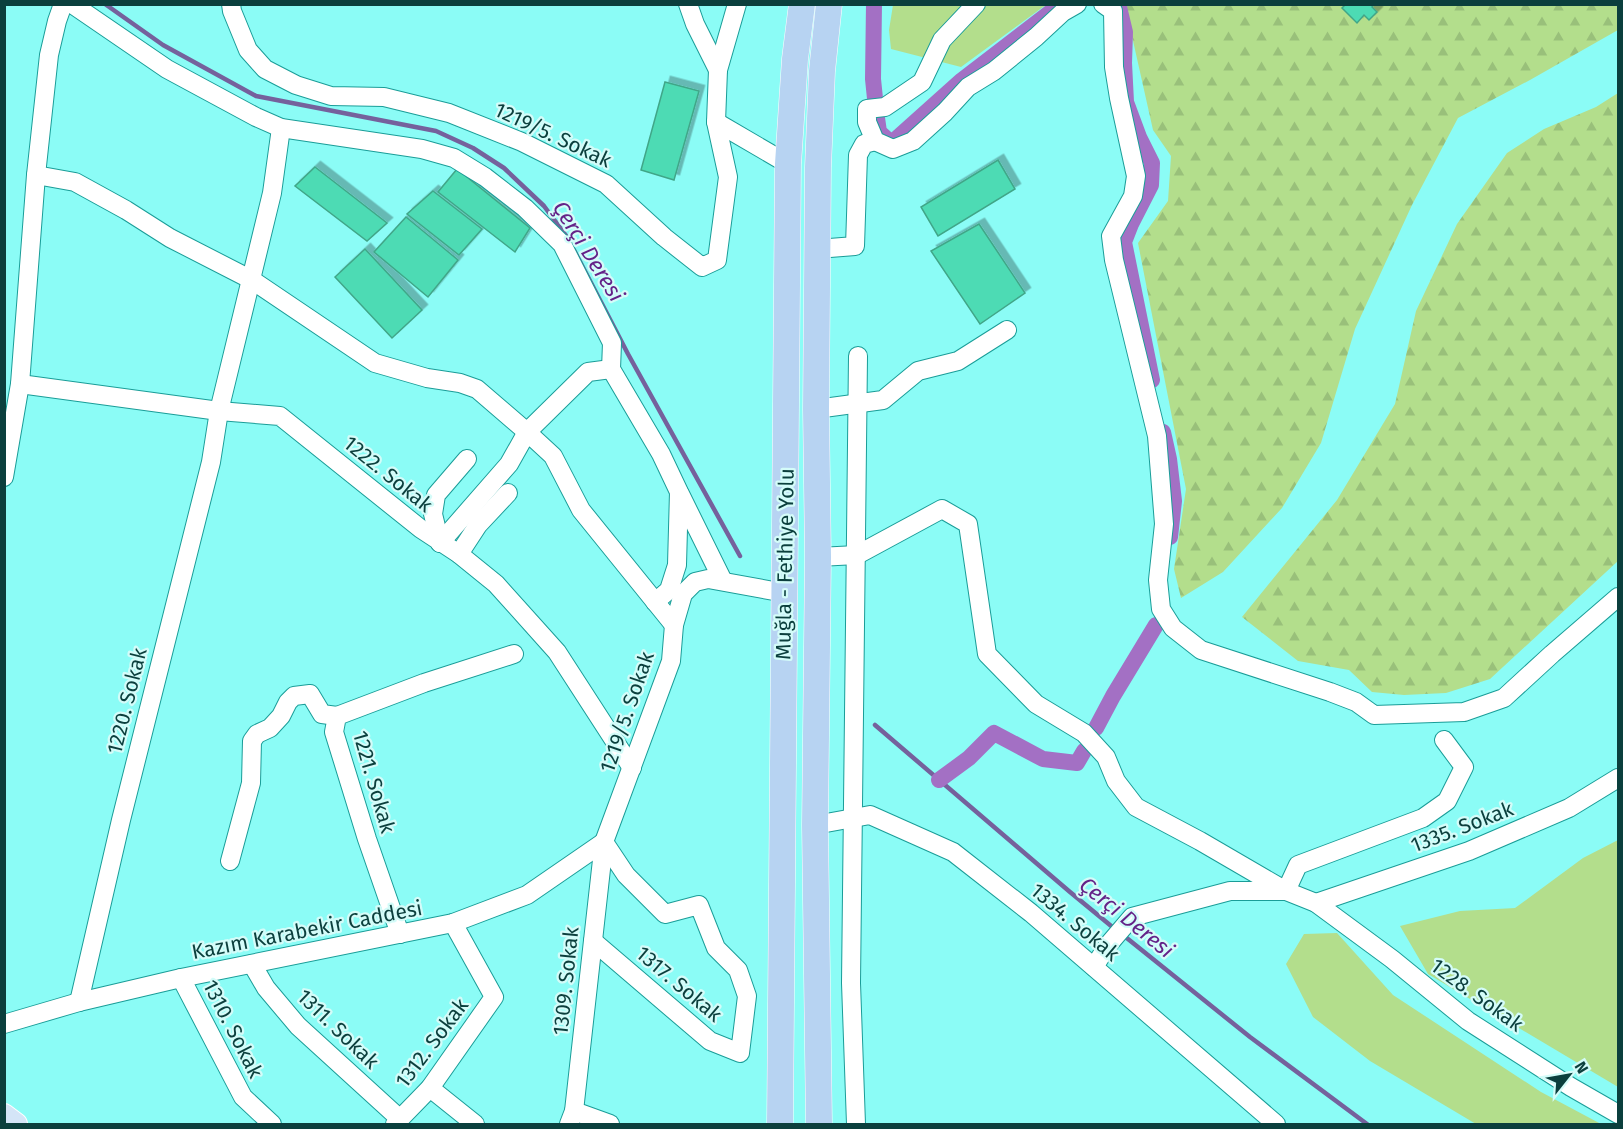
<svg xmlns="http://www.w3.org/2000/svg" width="1623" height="1129" viewBox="0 0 1623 1129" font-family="'Fira Sans',sans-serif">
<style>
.grass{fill:#b3de8c}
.forest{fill:url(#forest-firs)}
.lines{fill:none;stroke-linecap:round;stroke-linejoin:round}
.stream{stroke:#75619c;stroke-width:4.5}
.canal{stroke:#a370c4;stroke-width:16}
.building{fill:#4edbb4;stroke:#40a688;stroke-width:1.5;filter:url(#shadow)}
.minor-casing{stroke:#1a9d98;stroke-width:20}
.major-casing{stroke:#fff;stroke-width:24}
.highway-casing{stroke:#fff;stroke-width:27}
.minor{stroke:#fff;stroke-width:18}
.major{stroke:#d4e5f7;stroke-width:22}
.highway{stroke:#b7d3f2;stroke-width:26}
.labels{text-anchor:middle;stroke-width:4.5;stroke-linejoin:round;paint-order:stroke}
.street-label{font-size:21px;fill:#0b3f3d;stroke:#d4fcf9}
.water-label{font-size:22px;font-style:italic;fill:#642288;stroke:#d4fcf9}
</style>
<defs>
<pattern id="forest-firs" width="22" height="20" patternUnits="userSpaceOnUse" patternTransform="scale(1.5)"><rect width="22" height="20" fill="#b3de8c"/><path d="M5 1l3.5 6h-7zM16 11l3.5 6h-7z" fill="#99c07a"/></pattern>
<filter id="shadow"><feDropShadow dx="5.5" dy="-5.5" stdDeviation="0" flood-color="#0004"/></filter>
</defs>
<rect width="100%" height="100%" fill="#8bfcf6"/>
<g class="grass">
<path d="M893,5H1049L1043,7L961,67L891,49L889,30Z"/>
<path d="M1618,840V1087L1428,974L1400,926L1460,911L1515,908L1583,858Z"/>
<path d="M1337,933L1393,995L1541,1092L1601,1124H1476L1370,1061L1313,1017L1286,964L1304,934Z"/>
</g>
<g class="forest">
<path d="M1125,5H1618V30L1530,80L1458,118L1412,205L1355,329L1321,443L1282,508L1223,572L1181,598L1174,569L1186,489L1138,243L1168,201L1171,156L1153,130Z"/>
<path d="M1618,93V561L1490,679L1446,693L1404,695L1372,692L1349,670L1298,661L1242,617L1337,500L1395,404L1416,311L1457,224L1507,153L1544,129L1596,107Z"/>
</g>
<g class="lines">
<g class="stream">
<path d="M105,4L163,45L256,96L436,131L473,148L504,168L544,206L567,237"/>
<path d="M574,250L628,354L740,556"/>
<path d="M875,725L1070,892L1116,930"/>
<path d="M1123,935L1250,1037L1367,1124"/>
</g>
<g class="canal">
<path d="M874,4L873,79L877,118L879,132L889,141L895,140L962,80L1061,4"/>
<path d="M1116,4L1119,7L1125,32L1124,63L1126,102L1139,137L1152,163L1151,185L1131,224L1124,242L1152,380"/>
<path d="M1163,432L1169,459L1174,501L1170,537"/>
<path d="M1096,728L1113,696L1156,625"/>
<path d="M939,780L969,758L994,733L1043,759L1077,763L1084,751"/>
</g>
</g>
<g class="building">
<path d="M1346,4H1374L1372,7L1377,12L1369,20L1364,15L1357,23L1342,8Z"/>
<path d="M665,82L699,91L674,180L641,170Z"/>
<path d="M998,160L1015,189L938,236L921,207Z"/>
<path d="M315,167L387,223L367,241L295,186Z"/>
<path d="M457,169L530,228L515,252L438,192Z"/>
<path d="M433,191L482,229L459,255L407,214Z"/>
<path d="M406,217L458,260L428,297L374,252Z"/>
<path d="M979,224L1025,293L980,324L931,251Z"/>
<path d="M365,249L422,310L392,338L335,277Z"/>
</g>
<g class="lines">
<defs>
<g id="minor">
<path d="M72,4L167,69L256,117L281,128L422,149L454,158L485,177L525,208L562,244L612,343L611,369L661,454L679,492L677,565L669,590L655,602"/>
<path d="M231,4L232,11L248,50L265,69L296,85L331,96L384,97L449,113L522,142L606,184L664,237L702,267L717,260L728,177L716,122L718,70L737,4"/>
<path d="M688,4L695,24L718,70"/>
<path d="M976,4L942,40L922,82L885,107L867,109V122L875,141L893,149L913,141L945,112L968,87L994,71L1036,37L1063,12L1077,4"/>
<path d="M1103,4L1113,11L1114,67L1119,98L1136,176L1133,196L1111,236L1114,260L1157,436L1164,524L1158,580L1161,609L1173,628L1201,650L1330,692L1356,702L1374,715L1464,712L1504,698L1552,654L1618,597"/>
<path d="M716,122L788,164"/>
<path d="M36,175L75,182L126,210L170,238L252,280L375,363L427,378L460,383L477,389L527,432L588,372L611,369"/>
<path d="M817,249L855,246L858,155L864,144L875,141"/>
<path d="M20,384L219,411L280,416L421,529L459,554L496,584L557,652L632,768"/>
<path d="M816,409L883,400L918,371L958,361L1007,330"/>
<path d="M4,477L20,384L36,175L49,55L57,21L63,4"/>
<path d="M680,494L723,581"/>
<path d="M440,543L509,464L527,432L553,456L581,510L674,625"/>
<path d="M440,543L433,514L436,495L467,459"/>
<path d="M459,554L478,525L508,493"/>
<path d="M818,557L857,555L942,509L968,524L987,654L1036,704L1084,733L1106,757L1116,781L1136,807L1200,841L1286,891L1298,865L1423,818L1447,801L1464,767L1444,740"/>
<path d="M815,825L870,815L953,852L1031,913L1276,1124"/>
<path d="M230,861L251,783L252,741L257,734L270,728L281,716L288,702L294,696L310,694L322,714L337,716"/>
<path d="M1316,903L1469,851L1569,808L1618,778"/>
<path d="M400,934L367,839L334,732L337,716L424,683L514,654"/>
<path d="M593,941L710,1041L740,1053L747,996L738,970L716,948L699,905L665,914L626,875L604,842"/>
<path d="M252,964L266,988L298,1026L400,1119"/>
<path d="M1094,967L1108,945L1132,917L1230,891H1286L1316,903L1392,959L1468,1021L1571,1087L1618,1114"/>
<path d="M181,978L243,1097L272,1124"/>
<path d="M79,1002L121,820L211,462L219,411L272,193L281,128"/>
<path d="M4,1024L79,1002L181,978L453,923L527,895L604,842"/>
<path d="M430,1088L475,1124"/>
<path d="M574,1111L610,1124"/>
<path d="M395,1124L430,1088L494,997L453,923"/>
<path d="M569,1124L574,1111L604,842L671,661L674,625L683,594L695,582L708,579L785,593"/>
<path d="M856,1124L851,983L858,356"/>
</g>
<path id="major" d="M4,1115L16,1124"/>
<g id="highway">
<path d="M780,1124L788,164L795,59L802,4"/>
<path d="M819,1124L815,825L818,557L816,409L818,167L822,71L829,4"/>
</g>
</defs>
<use href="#minor" class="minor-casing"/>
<use href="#major" class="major-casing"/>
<use href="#highway" class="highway-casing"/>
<use href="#minor" class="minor"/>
<use href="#major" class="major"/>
<use href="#highway" class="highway"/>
</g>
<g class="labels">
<g class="street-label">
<text transform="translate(553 135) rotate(25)" y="7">1219/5. Sokak</text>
<text transform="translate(388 474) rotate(39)" y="7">1222. Sokak</text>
<text transform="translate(785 564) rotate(-89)" y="7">Muğla - Fethiye Yolu</text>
<text transform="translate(127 701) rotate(-76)" y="7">1220. Sokak</text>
<text transform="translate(627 712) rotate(-71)" y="7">1219/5. Sokak</text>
<text transform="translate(374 782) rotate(74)" y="7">1221. Sokak</text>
<text transform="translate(1462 827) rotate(-21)" y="7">1335. Sokak</text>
<text transform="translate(1075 922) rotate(40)" y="7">1334. Sokak</text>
<text transform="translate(307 930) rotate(-11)" y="7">Kazım Karabekir Caddesi</text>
<text transform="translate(566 981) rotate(-84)" y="7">1309. Sokak</text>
<text transform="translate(679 984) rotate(40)" y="7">1317. Sokak</text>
<text transform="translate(1477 995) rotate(36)" y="7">1228. Sokak</text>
<text transform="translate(233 1029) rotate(63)" y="7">1310. Sokak</text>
<text transform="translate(338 1029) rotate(44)" y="7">1311. Sokak</text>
<text transform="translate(432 1043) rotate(-53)" y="7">1312. Sokak</text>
</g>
<g class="water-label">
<text transform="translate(589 251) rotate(58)" y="8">Çerçi Deresi</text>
<text transform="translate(1127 917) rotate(39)" y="8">Çerçi Deresi</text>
</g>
</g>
<rect width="1623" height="1129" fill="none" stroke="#0b3f3d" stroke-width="12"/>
<g transform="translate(1569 1075) rotate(59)" stroke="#d4fcf9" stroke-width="4.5" paint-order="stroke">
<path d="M0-4.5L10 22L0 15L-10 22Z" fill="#0b3f3d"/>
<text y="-9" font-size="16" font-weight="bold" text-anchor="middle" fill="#0b3f3d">N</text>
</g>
</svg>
